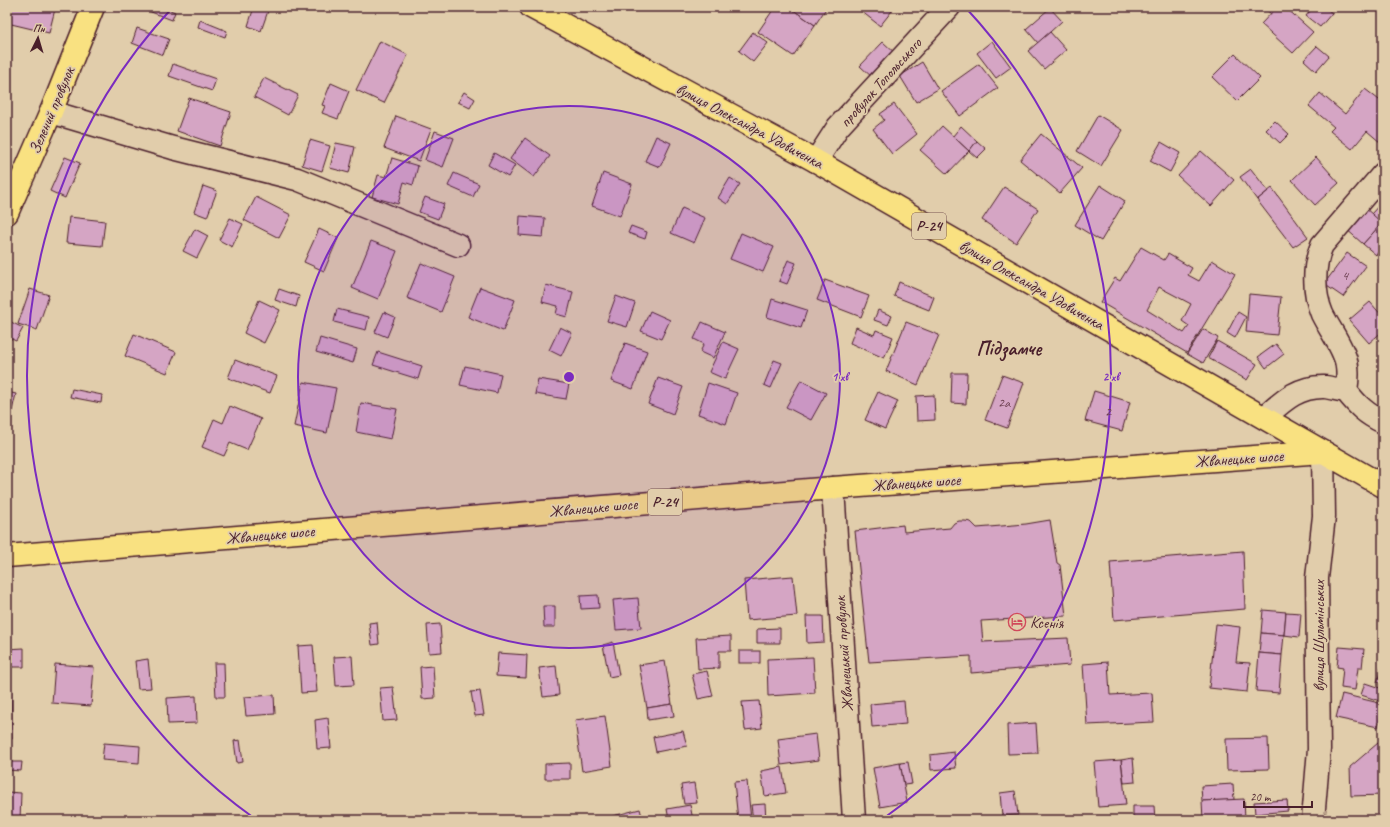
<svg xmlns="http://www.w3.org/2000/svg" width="1390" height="827" viewBox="0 0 1390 827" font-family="Caveat,sans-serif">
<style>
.building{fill:#d5a5c4;stroke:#4a1f2b;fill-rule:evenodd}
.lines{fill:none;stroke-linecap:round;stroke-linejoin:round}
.minor-casing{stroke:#4a1f2b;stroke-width:25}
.major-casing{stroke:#4a1f2b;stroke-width:25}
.minor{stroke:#e1cdab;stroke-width:22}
.major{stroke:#f9e181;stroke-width:22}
.ring{fill:none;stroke:#7b2cbf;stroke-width:2}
.labels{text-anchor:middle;stroke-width:3.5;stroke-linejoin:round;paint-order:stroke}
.number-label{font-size:14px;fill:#6d4051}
.shield{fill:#e1cdab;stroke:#775351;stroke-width:1}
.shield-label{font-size:15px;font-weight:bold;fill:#4a1f2b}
.street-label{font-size:16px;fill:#4a1f2b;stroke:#e1cdab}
.poi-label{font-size:16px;fill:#4a1f2b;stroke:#e1cdab;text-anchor:start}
.district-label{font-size:20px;font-weight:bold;fill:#4a1f2b;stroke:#e1cdab}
.centre{fill:#7b2cbf;stroke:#e1cdab;stroke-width:2}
.ring-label{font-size:12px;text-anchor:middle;font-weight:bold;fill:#7b2cbf;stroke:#e1cdab;stroke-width:3.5;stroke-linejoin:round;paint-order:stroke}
</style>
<rect width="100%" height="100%" fill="#e1cdab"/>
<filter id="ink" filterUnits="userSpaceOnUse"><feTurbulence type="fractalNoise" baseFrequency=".025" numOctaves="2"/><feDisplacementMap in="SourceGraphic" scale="8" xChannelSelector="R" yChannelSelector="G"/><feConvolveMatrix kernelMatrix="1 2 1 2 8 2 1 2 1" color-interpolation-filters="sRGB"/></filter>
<g filter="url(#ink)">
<g class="building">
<path d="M11,7H48L55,9L49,33L7,23Z"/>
<path d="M138,7H163L175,12L172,20Z"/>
<path d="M254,7L269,8L261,31L248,26Z"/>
<path d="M775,7H789L815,25L793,56L758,32Z"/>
<path d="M789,7H827L815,25Z"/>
<path d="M856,7H895L880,26Z"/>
<path d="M1263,7H1277L1271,14Z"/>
<path d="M1277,7H1285L1313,32L1293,53L1261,24Z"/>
<path d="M1313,7H1324L1332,13L1320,27L1306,16Z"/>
<path d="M1050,8L1062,21L1038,43L1026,29Z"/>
<path d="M200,20L227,31L225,37L198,27Z"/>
<path d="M137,28L169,39L163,55L132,43Z"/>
<path d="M753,32L768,43L753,62L739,51Z"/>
<path d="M1050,32L1066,50L1044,69L1028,51Z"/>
<path d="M380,41L408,55L384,103L356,90Z"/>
<path d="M992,41L1011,67L996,78L977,53Z"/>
<path d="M883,42L897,55L874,79L860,66Z"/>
<path d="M1317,46L1329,56L1316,71L1304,60Z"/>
<path d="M1235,54L1260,78L1237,101L1212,77Z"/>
<path d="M922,62L938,89L916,102L900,76Z"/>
<path d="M173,64L216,79L212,91L169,76Z"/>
<path d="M979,64L998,88L960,116L941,91Z"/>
<path d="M264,78L298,95L288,115L254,97Z"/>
<path d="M331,83L349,91L338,119L322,113L325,106L322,105Z"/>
<path d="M1365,89L1383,103V112L1380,116L1383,119V141L1381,143L1367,131L1352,149L1330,131L1334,127L1309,106L1320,93L1345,114Z"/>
<path d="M464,92L475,99L470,108L458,102Z"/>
<path d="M189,98L231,112L220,146L177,131Z"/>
<path d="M894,104L917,134L892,154L873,129L884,120L880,114Z"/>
<path d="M1098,115L1123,130L1101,166L1077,151Z"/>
<path d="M396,116L431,129L419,161L384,148Z"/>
<path d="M1275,121L1289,134L1280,143L1266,130Z"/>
<path d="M942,126L969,151L947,174L920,150Z"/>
<path d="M961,126L977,141L969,151L953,136Z"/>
<path d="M435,131L454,138L443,167L425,160Z"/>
<path d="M1041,134L1082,168L1060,193L1020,160Z"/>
<path d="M656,136L671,143L660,167L645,161Z"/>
<path d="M525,138L550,156L534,177L510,159Z"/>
<path d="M310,140L330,146L322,171L302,165Z"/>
<path d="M977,141L986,149L977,158L969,151Z"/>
<path d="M1161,142L1180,153L1170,172L1150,161Z"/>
<path d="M336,143L355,147L349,173L330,168Z"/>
<path d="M1201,151L1234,180L1211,206L1178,176Z"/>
<path d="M494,153L515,165L508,177L488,165Z"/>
<path d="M65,157L80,163L65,198L50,191Z"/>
<path d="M1316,157L1339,183L1315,205L1292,180Z"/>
<path d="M392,158L418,166L413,185L404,182L398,204L372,197L378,175L386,177Z"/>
<path d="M1251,169L1268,191L1257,200L1240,177Z"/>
<path d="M454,173L479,184L473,197L448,186Z"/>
<path d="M603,173L632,184L620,216L592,206Z"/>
<path d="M730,178L740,184L727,204L718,198Z"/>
<path d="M1100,185L1125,201L1101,241L1075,225Z"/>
<path d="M203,186L217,191L207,217L194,212Z"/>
<path d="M1004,187L1038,209L1016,243L982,220Z"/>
<path d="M1272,188L1308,237L1293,247L1257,200Z"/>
<path d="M256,197L291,215L279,238L244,220Z"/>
<path d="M425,197L444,204L438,219L419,212Z"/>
<path d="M1383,201V225L1371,214Z"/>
<path d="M1364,207L1382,223L1363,244L1345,228Z"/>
<path d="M682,208L705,218L694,243L671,233Z"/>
<path d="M520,216L545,218L543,237L519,235Z"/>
<path d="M69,217L105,221L102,246L66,243Z"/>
<path d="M230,218L243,224L232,247L219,240Z"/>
<path d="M1382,223L1383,225V246L1376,255L1363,244Z"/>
<path d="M631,226L647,232L645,239L628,233Z"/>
<path d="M195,229L208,236L197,258L183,251Z"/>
<path d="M319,229L338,238L324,271L304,262Z"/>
<path d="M741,233L774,247L763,272L730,259Z"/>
<path d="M371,241L397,251L378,299L352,288Z"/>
<path d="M1141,247L1164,260L1168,254L1192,268L1188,275L1199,281L1212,260L1235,274L1187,353L1100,302L1115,278L1120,281ZM1159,287L1191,304L1182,321L1189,326L1184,333L1147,310Z"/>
<path d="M1347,253L1366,266L1343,297L1324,284Z"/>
<path d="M788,260L796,263L787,284L779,281Z"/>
<path d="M421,263L455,277L441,312L407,298Z"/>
<path d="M825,280L869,296L861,317L817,300Z"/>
<path d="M899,282L934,297L929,310L894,296Z"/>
<path d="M546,285L573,292L567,317L556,314L558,306L542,302Z"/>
<path d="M480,287L515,300L503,331L468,317Z"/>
<path d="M30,289L49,295L37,330L18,324Z"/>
<path d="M279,289L299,296L296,307L275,300Z"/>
<path d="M1249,294L1281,297L1277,335L1246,332Z"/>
<path d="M616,296L635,303L627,327L607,321Z"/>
<path d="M772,299L807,310L801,328L767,317Z"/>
<path d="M259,300L280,310L264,343L244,333Z"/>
<path d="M1370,302L1383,317V331L1369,343L1349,320Z"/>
<path d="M337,309L369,317L366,330L334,322Z"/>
<path d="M878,310L892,316L888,325L874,320Z"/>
<path d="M650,311L670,320L661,339L641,331Z"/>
<path d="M384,312L395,317L387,337L375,332Z"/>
<path d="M1238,312L1246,317L1235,338L1227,333Z"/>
<path d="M7,320L23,328L16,341L7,337Z"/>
<path d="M702,322L725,332L713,358L700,352L704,344L694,339Z"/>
<path d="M906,322L939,335L918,385L886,371Z"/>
<path d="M560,327L572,333L561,356L549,350Z"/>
<path d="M856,327L874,335L876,330L893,337L884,358L850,343Z"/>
<path d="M1203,329L1218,338L1203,363L1187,354Z"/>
<path d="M134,334L176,352L167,373L125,356Z"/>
<path d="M320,338L357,349L353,363L316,352Z"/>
<path d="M1217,341L1257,364L1247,380L1208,358Z"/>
<path d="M723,342L739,349L725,379L709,372Z"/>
<path d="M625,343L647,351L633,389L611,381Z"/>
<path d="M1276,344L1284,354L1266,368L1258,357Z"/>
<path d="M378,352L422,366L418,379L373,365Z"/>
<path d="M235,360L277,376L270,393L228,378Z"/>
<path d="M774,360L782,363L771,388L764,385Z"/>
<path d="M465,366L501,374L497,393L460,385Z"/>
<path d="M952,373H967L966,404L951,403Z"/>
<path d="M1002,375L1024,383L1007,428L985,420Z"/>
<path d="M658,378L683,387L673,414L648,404Z"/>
<path d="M538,379L569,384L566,399L535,394Z"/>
<path d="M801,380L826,393L811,420L786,407Z"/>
<path d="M303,382L336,388L327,433L294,426Z"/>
<path d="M708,383L737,393L726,424L698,414Z"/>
<path d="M72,389L102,395L101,403L70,397Z"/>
<path d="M1094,391L1130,402L1122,431L1085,421Z"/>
<path d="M7,392L16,394L11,415L7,414Z"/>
<path d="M878,392L898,401L885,429L865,420Z"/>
<path d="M934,395L935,420L917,421L916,396Z"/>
<path d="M361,403L397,409L391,439L356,432Z"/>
<path d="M230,406L261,419L247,450L230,443L224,456L202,447L214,419L223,423Z"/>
<path d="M1050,520L1057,563L1060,565L1066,616L981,621L983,642L1068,638L1070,665L971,673V656L869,662L855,531L903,525L904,532L950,528L954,523L959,521H965L971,522L977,528L1026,524Z"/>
<path d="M1243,551L1245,609L1114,620L1110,562Z"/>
<path d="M793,576L797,616L747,620L744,580Z"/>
<path d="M598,595L599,608L581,609L580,596Z"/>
<path d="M638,598L641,628L616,630L613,600Z"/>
<path d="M543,606H555V627H544Z"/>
<path d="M1263,610L1286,612L1284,635L1261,633Z"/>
<path d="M1286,612L1301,613L1299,637L1284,635Z"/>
<path d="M806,616H823L824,642L807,643Z"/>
<path d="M377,622L379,644L372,645L369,623Z"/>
<path d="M440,624L442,652L429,653L427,625Z"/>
<path d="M1216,624L1240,627L1236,662L1250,663L1247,692L1209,688Z"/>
<path d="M780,628V643H757V629Z"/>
<path d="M1261,633L1284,635L1282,655L1259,653Z"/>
<path d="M731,636V651H719V668L698,669L696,638Z"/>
<path d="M613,642L619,675L609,677L603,645Z"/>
<path d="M313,645L317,692L301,693L298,646Z"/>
<path d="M1339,647L1364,649L1362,668H1358L1355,690L1341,688L1343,668L1337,667Z"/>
<path d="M24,648V667H7V649Z"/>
<rect x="739" y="651" width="21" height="12"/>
<path d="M498,653L527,655L526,678L496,676Z"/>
<path d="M1259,653L1282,655L1279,693L1256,691Z"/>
<path d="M352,656L354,685L336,686L334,657Z"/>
<path d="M813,657L815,693L768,696L767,659Z"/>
<path d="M148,659L151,688L138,689L135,661Z"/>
<path d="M665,661L672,704L647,708L639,665Z"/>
<path d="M1108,662L1110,695L1152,693L1154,722L1087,725L1083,664Z"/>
<path d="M1383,662V684L1377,682Z"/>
<path d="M214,663H224L225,697H216Z"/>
<path d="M55,664L94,667L91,706L52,703Z"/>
<path d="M433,666L435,698L422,699L420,667Z"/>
<path d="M556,666L559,695L543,697L539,668Z"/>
<path d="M707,671L713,696L698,699L692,674Z"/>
<path d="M7,682H11L12,739H7Z"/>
<path d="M1365,683L1383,689V702L1361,695Z"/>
<path d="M393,687L397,720L383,721L380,688Z"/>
<path d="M480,691L484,715L475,716L471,692Z"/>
<path d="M1342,694L1383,704L1378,727L1336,718Z"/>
<path d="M274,695L275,714L246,716L244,697Z"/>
<path d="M196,696L197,723L168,724L167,698Z"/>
<path d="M759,701L762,728L745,730L742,702Z"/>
<path d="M904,701L906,724L872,727L870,704Z"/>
<path d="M672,704L674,716L648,720L647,708Z"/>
<path d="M605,716L612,766L582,771L575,720Z"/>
<path d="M328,718L331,748L317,749L315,720Z"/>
<path d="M1036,723L1038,753L1008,754L1007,725Z"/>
<path d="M683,731L687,746L656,752L653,737Z"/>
<path d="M816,734L819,760L781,765L778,739Z"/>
<path d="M1268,738L1269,769L1227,770L1226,739Z"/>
<path d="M240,740L243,762L237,763L234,741Z"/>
<path d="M104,743L140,746L139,763L102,760Z"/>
<path d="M1378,743L1383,744V795L1351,796L1350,767Z"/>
<path d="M954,752L956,768L931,770L930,755Z"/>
<path d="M1133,758L1135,782L1124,783L1121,760Z"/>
<path d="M1121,760L1126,805L1098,807L1094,762Z"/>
<path d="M7,762H22L21,771L7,770Z"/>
<path d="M908,762L912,784L904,785L900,763Z"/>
<path d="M570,763V779H545V764Z"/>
<path d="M900,763L907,802L880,807L873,768Z"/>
<path d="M782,767L786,793L765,796L761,771Z"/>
<path d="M747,781L751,820H738L734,782Z"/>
<path d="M694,783L697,803L684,804L681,785Z"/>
<path d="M1233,784L1234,800L1202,801L1201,786Z"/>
<path d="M1015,791L1018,815L1002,816L1000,793Z"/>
<path d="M7,792L21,793L20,820H7Z"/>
<path d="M1244,799L1245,819L1203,820L1202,801Z"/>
<path d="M1287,800L1288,811L1255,814L1254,802Z"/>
<path d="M765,804L766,820H753L751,805Z"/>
<path d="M690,805L693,820H669L667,809Z"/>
<path d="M1133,806H1154L1155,820H1133Z"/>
<path d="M640,809L643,820H614L613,816Z"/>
<path d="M534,817V820H521L520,818Z"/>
</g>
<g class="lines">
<defs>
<g id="minor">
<path d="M51,112L173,148L297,179L458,245"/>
<path d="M816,161L838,127L949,7"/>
<path d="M1346,391C1348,379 1349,366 1344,355C1338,340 1329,328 1322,314C1313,292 1313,266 1322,245L1383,174"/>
<path d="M1265,417C1283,401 1298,386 1325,387C1332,388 1339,390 1346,391C1358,406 1366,414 1383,422"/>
<path d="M833,488L854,820"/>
<path d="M1313,820L1319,749L1317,578L1324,516L1323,452"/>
</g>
<g id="major">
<path d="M531,7L816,161L1383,486"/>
<path d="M7,213L51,112L93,7"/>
<path d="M7,556L833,488L1323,452"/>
</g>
</defs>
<use href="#minor" class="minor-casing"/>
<use href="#major" class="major-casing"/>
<use href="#minor" class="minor"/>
<use href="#major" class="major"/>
</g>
</g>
<circle cx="569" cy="377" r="271" fill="#7b2cbf" fill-opacity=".12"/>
<g class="ring">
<circle cx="569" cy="377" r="271"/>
<path d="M254 818A542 542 0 0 1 173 7M965 7A542 542 0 0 1 884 818"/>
</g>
<defs>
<symbol id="hotel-ring" viewBox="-11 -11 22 22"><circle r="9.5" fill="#e1cdab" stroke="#d1495b" stroke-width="1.5"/><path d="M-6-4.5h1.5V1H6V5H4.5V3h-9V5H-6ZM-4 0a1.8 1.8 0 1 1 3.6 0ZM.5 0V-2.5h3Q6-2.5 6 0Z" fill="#d1495b"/></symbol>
</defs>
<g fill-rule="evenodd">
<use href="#hotel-ring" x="1007" y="612" width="20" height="20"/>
</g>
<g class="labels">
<g class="number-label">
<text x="1345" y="280">4</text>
<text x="1004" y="407">2а</text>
<text x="1108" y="416">2</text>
</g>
<g class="shield">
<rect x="912" y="213" width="34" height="26" rx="3"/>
<rect x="648" y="489" width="34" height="26" rx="3"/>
</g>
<g class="shield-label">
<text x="929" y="231">Р-24</text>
<text x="665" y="507">Р-24</text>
</g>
<g class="street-label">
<text transform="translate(880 82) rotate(-48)" y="6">провулок Топольського</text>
<text transform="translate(51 110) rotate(-67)" y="6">Зелений провулок</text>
<text transform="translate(750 125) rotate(28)" y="6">вулиця Олександра Удовиченка</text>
<text transform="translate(1032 284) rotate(30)" y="6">вулиця Олександра Удовиченка</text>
<text transform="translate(1239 458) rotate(-4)" y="6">Жванецьке шосе</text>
<text transform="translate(916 482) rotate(-4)" y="6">Жванецьке шосе</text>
<text transform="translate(593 507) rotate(-5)" y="6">Жванецьке шосе</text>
<text transform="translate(270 534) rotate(-5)" y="6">Жванецьке шосе</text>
<text transform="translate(1318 636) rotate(-90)" y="6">вулиця Шульмінських</text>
<text transform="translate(843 654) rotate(-94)" y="6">Жванецький провулок</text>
</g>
<g class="poi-label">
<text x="1030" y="628">Ксенія</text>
</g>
<g class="district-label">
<text x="1009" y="355">Підзамче</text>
</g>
</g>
<circle cx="569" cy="377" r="6" class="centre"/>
<g class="ring-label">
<text x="840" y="381">1 хв</text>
<text x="1111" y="381">2 хв</text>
</g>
<rect width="1390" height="827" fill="none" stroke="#e1cdab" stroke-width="24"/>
<rect x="12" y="12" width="1366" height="803" fill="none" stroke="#4a1f2b" stroke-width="1.5" filter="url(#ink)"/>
<g transform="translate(38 38) rotate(5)" stroke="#e1cdab" stroke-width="3" paint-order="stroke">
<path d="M0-3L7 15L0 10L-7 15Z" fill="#4a1f2b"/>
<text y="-6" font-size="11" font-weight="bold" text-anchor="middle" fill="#4a1f2b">Пн</text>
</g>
<path d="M1244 801v6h68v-6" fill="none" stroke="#4a1f2b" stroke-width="2"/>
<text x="1250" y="801" font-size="12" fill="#4a1f2b" stroke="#e1cdab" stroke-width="3" paint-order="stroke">20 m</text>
</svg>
